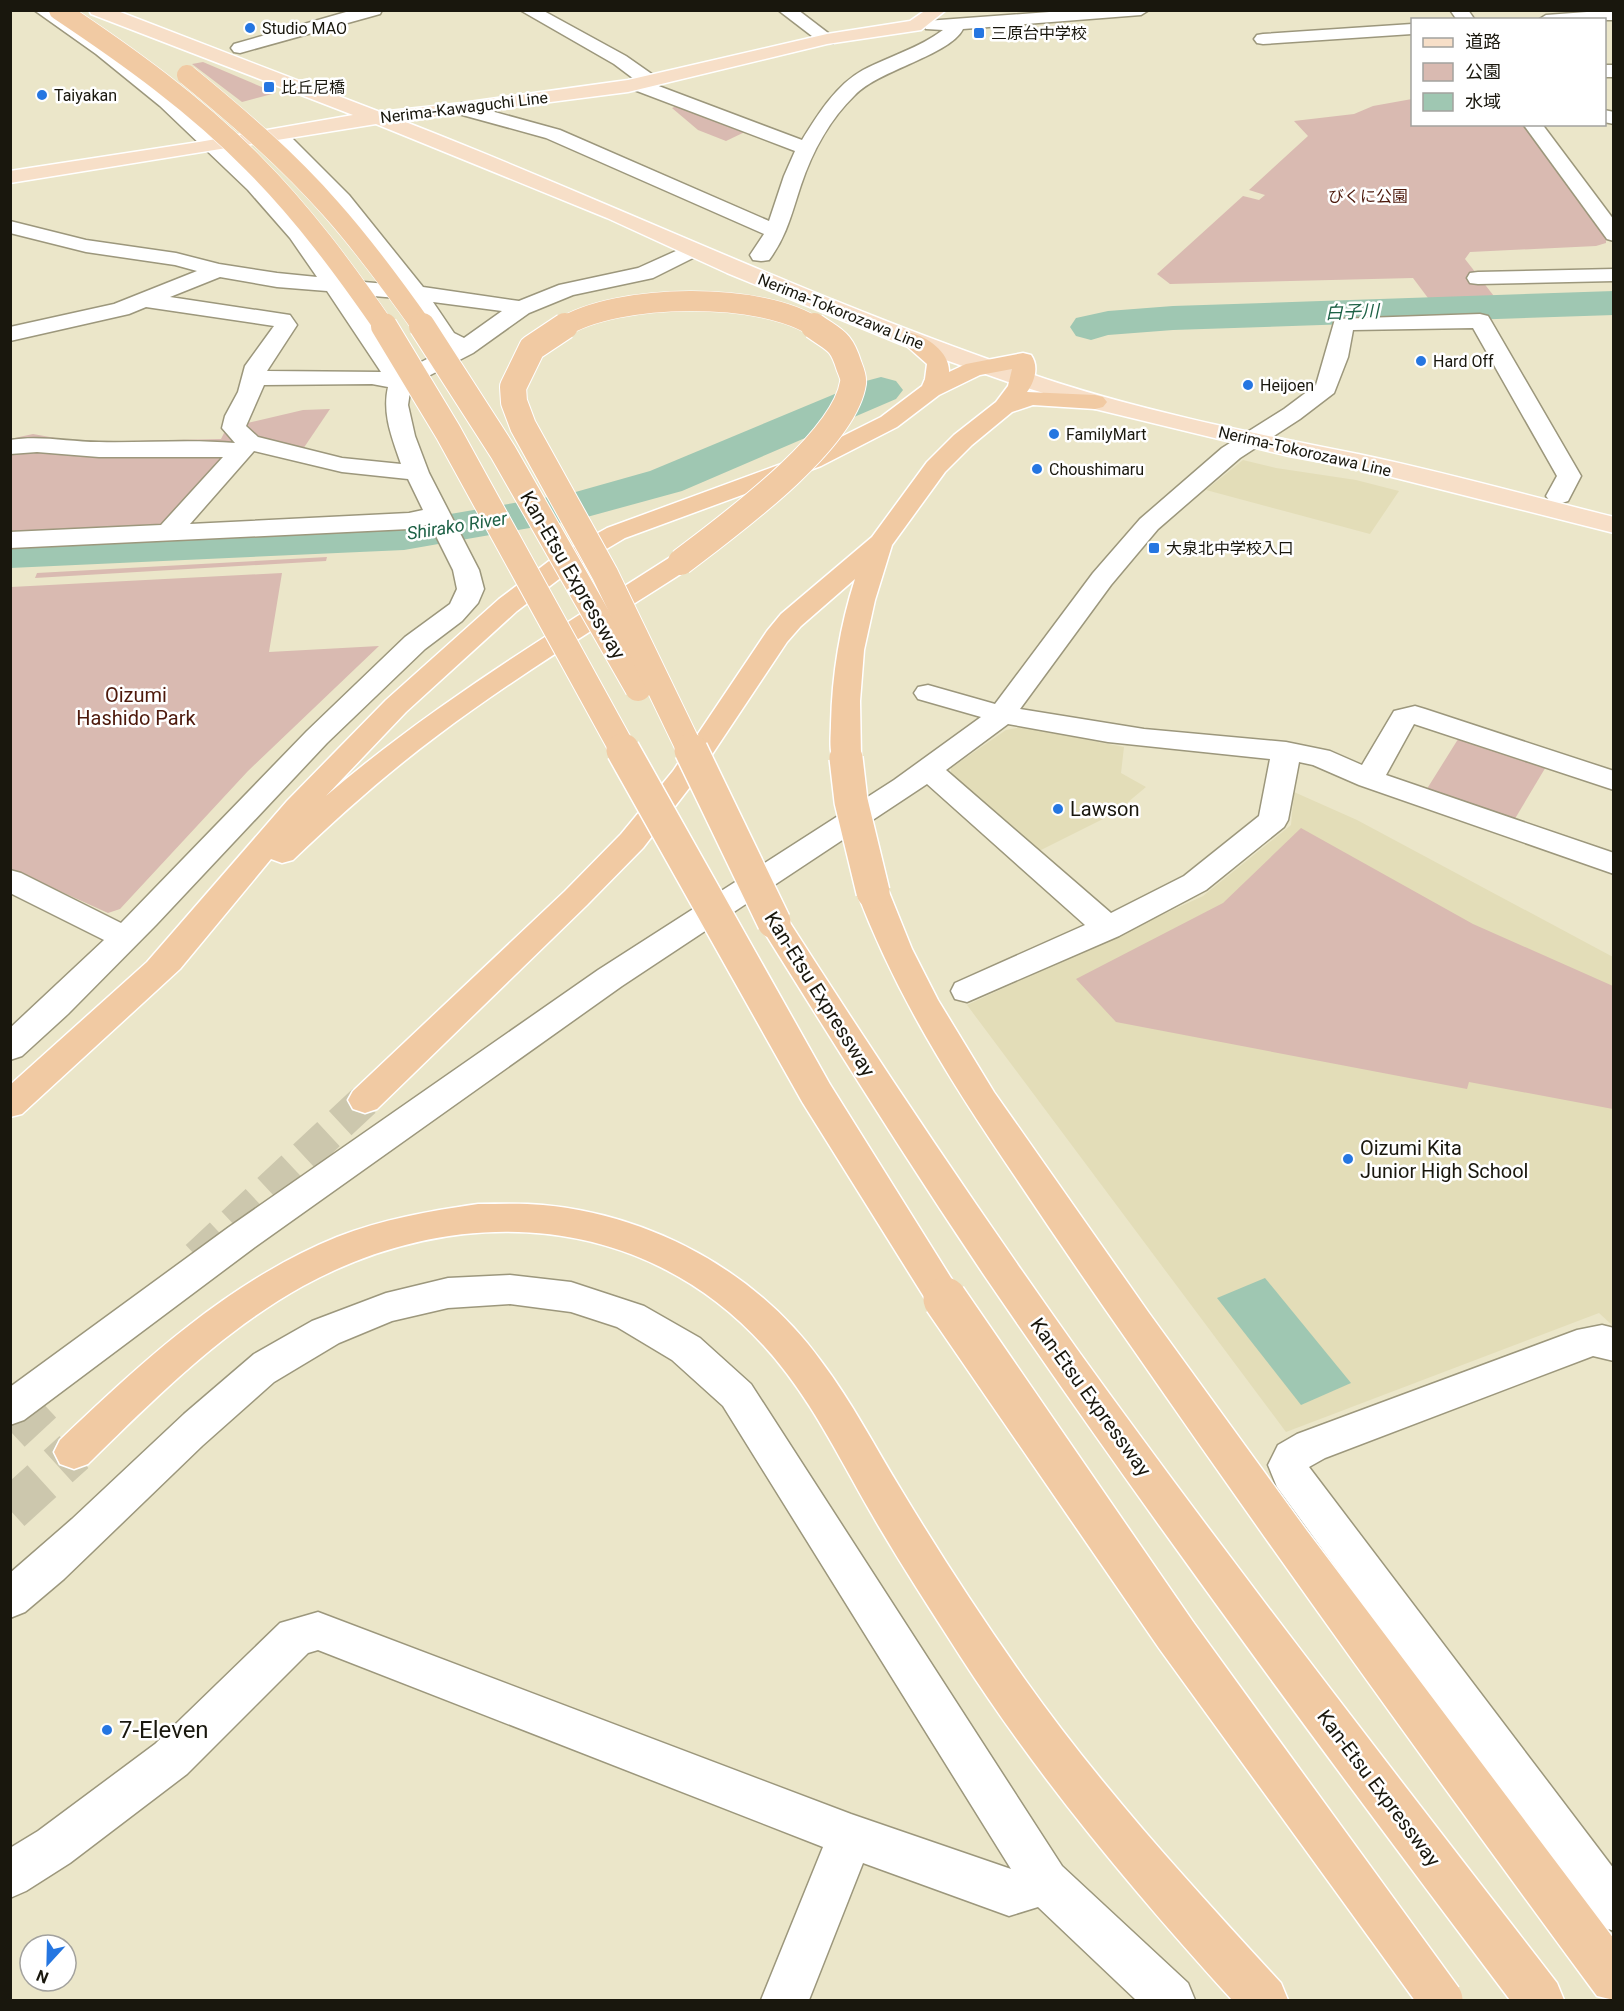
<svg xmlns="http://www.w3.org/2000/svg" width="1624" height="2011" viewBox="0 0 1624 2011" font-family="Roboto,'Noto Sans JP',sans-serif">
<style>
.built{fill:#e3ddb8}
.green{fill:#d9bab1}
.water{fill:#9fc7b2}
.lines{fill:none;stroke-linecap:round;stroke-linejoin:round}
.river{fill:#9fc7b2;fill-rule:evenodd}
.highway-tunnel-far1{stroke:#ccc7ad;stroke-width:33;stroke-dasharray:33 16;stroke-linecap:butt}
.highway-tunnel{stroke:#ccc7ad;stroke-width:43;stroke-dasharray:43 22;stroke-linecap:butt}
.minor-casing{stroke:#9c977c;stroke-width:3}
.major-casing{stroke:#fff;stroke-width:3}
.highway-casing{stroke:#fff;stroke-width:3}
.minor{fill:#fff;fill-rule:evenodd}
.major{fill:#f7dfc8;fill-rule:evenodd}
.highway{fill:#f1caa3;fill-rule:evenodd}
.highway-bridge-far3-casing{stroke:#fff;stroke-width:21;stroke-linecap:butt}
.highway-bridge-far2-casing{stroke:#fff;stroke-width:28;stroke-linecap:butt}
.highway-bridge-far1-casing{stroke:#fff;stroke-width:36;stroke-linecap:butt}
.highway-bridge-casing{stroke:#fff;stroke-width:46;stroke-linecap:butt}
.highway-bridge-far3{stroke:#f1caa3;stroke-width:20}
.highway-bridge-far2{stroke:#f1caa3;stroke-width:26}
.highway-bridge-far1{stroke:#f1caa3;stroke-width:33}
.highway-bridge{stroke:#f1caa3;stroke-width:43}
.poi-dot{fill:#2576e1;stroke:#fff;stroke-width:2}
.labels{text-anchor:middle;stroke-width:5;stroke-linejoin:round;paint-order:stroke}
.far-poi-label{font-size:16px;fill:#19170d;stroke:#fff;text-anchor:start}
.far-street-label{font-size:16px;fill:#19170d;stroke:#fff}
.far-park-label{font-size:16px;fill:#4d190b;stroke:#fff}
.far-water-label{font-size:18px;font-style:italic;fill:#1f6247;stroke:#fff}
.street-label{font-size:20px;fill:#19170d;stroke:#fff}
.park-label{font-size:20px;fill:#4d190b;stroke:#fff}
.poi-label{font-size:20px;fill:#19170d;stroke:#fff;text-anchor:start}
.near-poi-label{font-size:24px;fill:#19170d;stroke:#fff;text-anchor:start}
</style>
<rect width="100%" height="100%" fill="#ebe6c9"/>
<g class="built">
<path d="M1243,460L1276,468L1356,480L1399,491L1370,534L1206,490Z"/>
<path d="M1022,727L1124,747L1121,773L1146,787L1115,813L1037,852L951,777V768L1006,730Z"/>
<path d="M1294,792L1357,820L1613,957V1326L1599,1313L1286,1432L967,1005L1203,896L1291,825Z"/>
</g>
<g class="green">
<path d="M203,62L276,93L242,102L192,64Z"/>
<path d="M1412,99V124L1526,126L1531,135L1606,236V243L1596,246L1470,252L1465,259L1497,300L1431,302L1413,278L1170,284L1157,274L1243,196L1259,200L1265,195L1249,190L1308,136L1294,121L1354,114L1373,106Z"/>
<path d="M681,104L749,130L726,141L698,130L672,108Z"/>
<path d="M330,409L303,449L253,436L243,424L303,410Z"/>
<path d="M224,433L231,434L239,442L171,521L156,526L11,533L10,439L33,434L78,442L221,439Z"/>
<path d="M327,557L326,561L35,578L37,573Z"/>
<path d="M282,573L269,652L379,646L248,771L120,909L108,913L11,869V587Z"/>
<path d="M1460,736L1547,765L1513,822L1425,792Z"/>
<path d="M1301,828L1473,924L1613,986V1109L1469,1082L1467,1089L1116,1022L1076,979L1223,903Z"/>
</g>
<path class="water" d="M1265,1278L1351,1383L1301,1405L1217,1298Z"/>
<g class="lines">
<g class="river">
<path d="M1614,291V315L1173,330L1108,335L1091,340L1076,336L1070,327L1076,318L1108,311L1173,306Z"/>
<path d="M881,377L896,381L903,390L896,399L682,491L576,520L404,550L10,568V539L404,522L572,493L650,471L866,381Z"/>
</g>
<path class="highway-tunnel-far1" d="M197,1257L365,1100"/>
<g class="highway-tunnel">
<path d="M10,1431L54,1390"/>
<path d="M10,1510L74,1452"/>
</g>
<defs>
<g id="minor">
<path d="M34,10H55L108,46L174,98L262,182L305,230L340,280L399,285L335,203L270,138L267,134L270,130H284L349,195L423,287L519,301L559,285L638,268L687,246L694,244L701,246L705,250L701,254L653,278L573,295L529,313L473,353L411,385L408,405L415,436L429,473L479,570L484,589L478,603L462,621L425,649L327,743L156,925L68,1014L22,1056L10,1060V1028L104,940L10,893V870L21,873L121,923L307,731L405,637L450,604L457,589L453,570L430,524L409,529L10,548V532L161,525L223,457H99L37,452L10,454V440C40,435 69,442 99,442C144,443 190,439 235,443L222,428L225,416L238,392L245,366L274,326L146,307L129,314L10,341V327L114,304L197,271L175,265L86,252L10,233V221L86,240L176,253L219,264L277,273L317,277L290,238L248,190L160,106L96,54ZM220,277L277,287L327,291L381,372L267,371L297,325L290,315L170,297ZM350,294L409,299L438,343L448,348L404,371ZM433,302L502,311L464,338L454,333ZM372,384L388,387C382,414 392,438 401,464L342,458L258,437L246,426L264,385ZM254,451L342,472L408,479L423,510L409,513L190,524Z"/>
<path d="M353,10H382L380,14L240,53L234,52L231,48L234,44Z"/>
<path d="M520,10H542L626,56L656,77L658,81L656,85L802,140C818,114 836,85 863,70C890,56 919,48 943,30L926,29L923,25L926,21L1076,10H1149L1141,15L963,29C950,55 879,70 855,95C830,119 812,152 801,185C792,212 787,236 769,260L761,261L753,260L750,255L764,234L546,138L455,113L452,109L455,105L462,103L560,130L769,221L784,176L795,151L629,88L627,84L634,79L614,64Z"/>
<path d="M778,10H798L836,39L833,43H821Z"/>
<path d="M1450,10H1468L1475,20H1457Z"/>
<path d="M1614,10V20H1538L1546,15Z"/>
<path d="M1412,24V34L1263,44L1257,43L1254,39L1257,35L1263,34Z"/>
<rect x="1604" y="65" width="10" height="12"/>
<path d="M1604,110L1614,112V124L1604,122Z"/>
<path d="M1523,124H1542L1614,220V241L1607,239Z"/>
<path d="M1614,269V281L1478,284L1470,283L1467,278L1470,273L1478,272Z"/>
<path d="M1480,314L1488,316L1491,321L1581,476L1568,501L1559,504L1550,501L1546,496L1557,476L1473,328L1353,330L1348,357L1334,393L1300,419L1240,458L1158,529L1111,585L1020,709L1144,729L1286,742L1330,751L1362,765L1394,711L1415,706L1425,709L1614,771V790L1414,724L1386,775L1614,853V874L1359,785L1313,765L1299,762L1288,820L1284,827L1206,890L1119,936L967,1002L955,999L951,991L955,983L1085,925L927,784L622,986L255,1247L24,1420L10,1425V1387L229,1227L598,970L894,780L981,717L918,699L914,693L918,687L928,685L995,704L1093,573L1140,519L1222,448L1284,409L1316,385L1335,319ZM1008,724L1108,742L1270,759L1259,816L1184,876L1111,913L946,770Z"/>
<path d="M510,1275L571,1282L644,1306L700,1338L751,1384L1062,1866L1188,1983L1195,2000H1136L1038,1907L1009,1916L863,1863L809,2000H761L823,1847L318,1650L308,1653L187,1774L70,1863L26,1891L10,1898V1848L38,1831L155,1744L280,1623L318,1612L851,1814L1011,1869L723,1406L672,1360L617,1327L571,1312L510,1304L448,1308L392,1321L339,1343L274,1382L202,1446L64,1579L25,1612L10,1618V1573L72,1519L184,1414L254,1354L312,1321L386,1293L448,1278Z"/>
<path d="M1602,1325L1614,1328V1361L1593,1356L1325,1458L1309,1467L1614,1869V1931L1597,1925L1277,1487L1268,1465L1278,1445L1297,1434L1577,1330Z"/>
</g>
<path id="major" d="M89,10H115L380,112L462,103L628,80L827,34L910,21L926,10H946L921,30L827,44L628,92L403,121C612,202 815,301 1028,373C1135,410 1247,432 1358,454C1444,472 1529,496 1614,517V533L1360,469L1289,456L1095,409L1014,384L903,345L727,273L607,218L376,124L10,183V171L199,142L353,115L91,14Z"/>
<g id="highway">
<path d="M911,333C928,337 950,353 949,372L966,364L1023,353L1031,355C1039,366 1035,381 1027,392L1095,395L1103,397L1107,402L1103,407L1095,409L1033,405L1012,412L972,445L945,472L892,545L875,600L864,650L860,701L861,758L856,764L846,767L836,764C828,754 831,737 831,724C832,674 840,626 855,579L801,626L787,642L693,783L643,848L587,905L377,1109L365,1113L353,1109L348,1100L353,1091L565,891L621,834L673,771L767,631L781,614L872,537L927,462L954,435L996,402L1008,386L1012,369L980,375L939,395L897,427L821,466L625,538L571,570L517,611L406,712L326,796C433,704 553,632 672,556L681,554L690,556L694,562L690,568C606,622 519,674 438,735C387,773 339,816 293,860L282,863L271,859L180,969L22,1114L10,1117V1085L147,962L287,801L386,700L499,599L553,558L607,528L803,456L881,417L922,386L925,379L927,364L900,340L903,335Z"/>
<path d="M873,882L884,885L889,892L912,949L938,1000L994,1092L1149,1313L1307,1531L1614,1939V2000L1597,1996C1439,1782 1284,1567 1133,1349C1093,1292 1054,1235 1016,1178C954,1087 896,996 857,892L862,885Z"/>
<path d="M774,911L785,915C879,1062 976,1207 1077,1349C1232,1564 1395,1773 1557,1983L1564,2000H1510C1331,1763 1154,1524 986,1278C907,1161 833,1042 758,922L763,915Z"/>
<path d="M478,1204C500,1204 522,1203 543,1205C652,1215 757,1272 821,1361C852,1402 875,1447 902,1491C940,1554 981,1617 1024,1678C1101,1787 1191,1885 1281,1983L1288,2000H1232C1133,1891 1040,1780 960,1656C930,1609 899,1562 871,1513C838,1456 809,1395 764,1346C642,1211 456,1202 303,1286C222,1331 154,1399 88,1464L74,1469L60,1464L54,1452L60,1440C143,1361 229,1281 337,1237C382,1219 430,1211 478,1204Z"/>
</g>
</defs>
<use href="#minor" class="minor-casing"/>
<use href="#major" class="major-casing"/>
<use href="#highway" class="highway-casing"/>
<use href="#minor" class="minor"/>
<use href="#major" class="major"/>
<use href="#highway" class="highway"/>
<defs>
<g id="highway-bridge-far3">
<path d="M59,10C128,56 195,104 253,163C303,213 345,270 385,328"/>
<path d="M187,75C238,117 287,159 331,209C364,246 394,287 423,328"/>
<path d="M562,328C616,293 764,291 816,328"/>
</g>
<g id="highway-bridge-far2">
<path d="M384,326L448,432L624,752"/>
<path d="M422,326L503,452L638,688"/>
<path d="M565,326L532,348L513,387L514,402L523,426L605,574L691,752"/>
<path d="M681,562C728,526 844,442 853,383C854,378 851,371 849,366C841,340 835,341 814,326"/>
</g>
<g id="highway-bridge-far1">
<path d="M623,750L816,1093L946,1301"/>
<path d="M691,750L774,922"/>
<path d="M846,758L851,801L873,892"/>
</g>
<path id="highway-bridge" d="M945,1299L1176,1635L1441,2000"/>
</defs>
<use href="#highway-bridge-far3" class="highway-bridge-far3-casing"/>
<use href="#highway-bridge-far2" class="highway-bridge-far2-casing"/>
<use href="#highway-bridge-far1" class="highway-bridge-far1-casing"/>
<use href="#highway-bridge" class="highway-bridge-casing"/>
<use href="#highway-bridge-far3" class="highway-bridge-far3"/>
<use href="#highway-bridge-far2" class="highway-bridge-far2"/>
<use href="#highway-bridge-far1" class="highway-bridge-far1"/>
<use href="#highway-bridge" class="highway-bridge"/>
</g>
<g class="poi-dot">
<circle cx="250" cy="28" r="6"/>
<rect x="973" y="27" width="12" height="12" rx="3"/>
<rect x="263" y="81" width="12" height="12" rx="3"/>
<circle cx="42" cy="95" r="6"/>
<circle cx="1421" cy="361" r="6"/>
<circle cx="1248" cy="385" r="6"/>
<circle cx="1054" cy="434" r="6"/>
<circle cx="1037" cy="469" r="6"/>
<rect x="1148" y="542" width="12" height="12" rx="3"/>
<circle cx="1058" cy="809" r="6"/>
<circle cx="1348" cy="1159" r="6"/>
<circle cx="107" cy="1730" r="6"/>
</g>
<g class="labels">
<g class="far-poi-label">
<text x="262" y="34">Studio MAO</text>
<text x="991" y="39">三原台中学校</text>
<text x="281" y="93">比丘尼橋</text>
<text x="54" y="101">Taiyakan</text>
<text x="1433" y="367">Hard Off</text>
<text x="1260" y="391">Heijoen</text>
<text x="1066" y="440">FamilyMart</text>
<text x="1049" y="475">Choushimaru</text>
<text x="1166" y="554">大泉北中学校入口</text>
</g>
<g class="far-street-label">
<text transform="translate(464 107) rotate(-7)" y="6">Nerima-Kawaguchi Line</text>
<text transform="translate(841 311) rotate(22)" y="6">Nerima-Tokorozawa Line</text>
<text transform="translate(1305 451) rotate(13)" y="6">Nerima-Tokorozawa Line</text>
</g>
<g class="far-park-label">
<text x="1368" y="202">びくに公園</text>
</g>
<g class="far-water-label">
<text transform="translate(1352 312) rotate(-2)" y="6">白子川</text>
<text transform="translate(457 526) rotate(-9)" y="6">Shirako River</text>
</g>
<g class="street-label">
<text transform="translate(573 575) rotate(60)" y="7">Kan-Etsu Expressway</text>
<text transform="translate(820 994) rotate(58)" y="7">Kan-Etsu Expressway</text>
<text transform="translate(1091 1397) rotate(54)" y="7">Kan-Etsu Expressway</text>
<text transform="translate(1379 1788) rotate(53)" y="7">Kan-Etsu Expressway</text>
</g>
<g class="park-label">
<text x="136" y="702">Oizumi<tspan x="136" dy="23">Hashido Park</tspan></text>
</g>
<g class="poi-label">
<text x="1070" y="816">Lawson</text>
<text x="1360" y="1155">Oizumi Kita<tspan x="1360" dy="23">Junior High School</tspan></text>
</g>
<g class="near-poi-label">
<text x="119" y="1738">7-Eleven</text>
</g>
</g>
<rect width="1624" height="2011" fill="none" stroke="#19170d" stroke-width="24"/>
<rect x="1411" y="18" width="195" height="108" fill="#ffffff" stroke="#a3a29e" stroke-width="1.5"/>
<rect x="1423" y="38" width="30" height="9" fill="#f7dfc8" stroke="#a3a29e" stroke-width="1.5"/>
<text x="1465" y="48" font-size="18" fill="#19170d">道路</text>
<rect x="1423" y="63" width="30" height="18" fill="#d9bab1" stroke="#a3a29e" stroke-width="1.5"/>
<text x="1465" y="78" font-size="18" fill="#19170d">公園</text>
<rect x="1423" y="93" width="30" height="18" fill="#9fc7b2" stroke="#a3a29e" stroke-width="1.5"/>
<text x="1465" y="108" font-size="18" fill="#19170d">水域</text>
<g transform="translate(48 1963) rotate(202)"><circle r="28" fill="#ffffff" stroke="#a3a29e" stroke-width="1.5"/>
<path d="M0-4.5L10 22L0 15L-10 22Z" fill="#2576e1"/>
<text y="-9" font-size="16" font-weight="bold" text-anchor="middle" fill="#19170d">N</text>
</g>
</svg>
